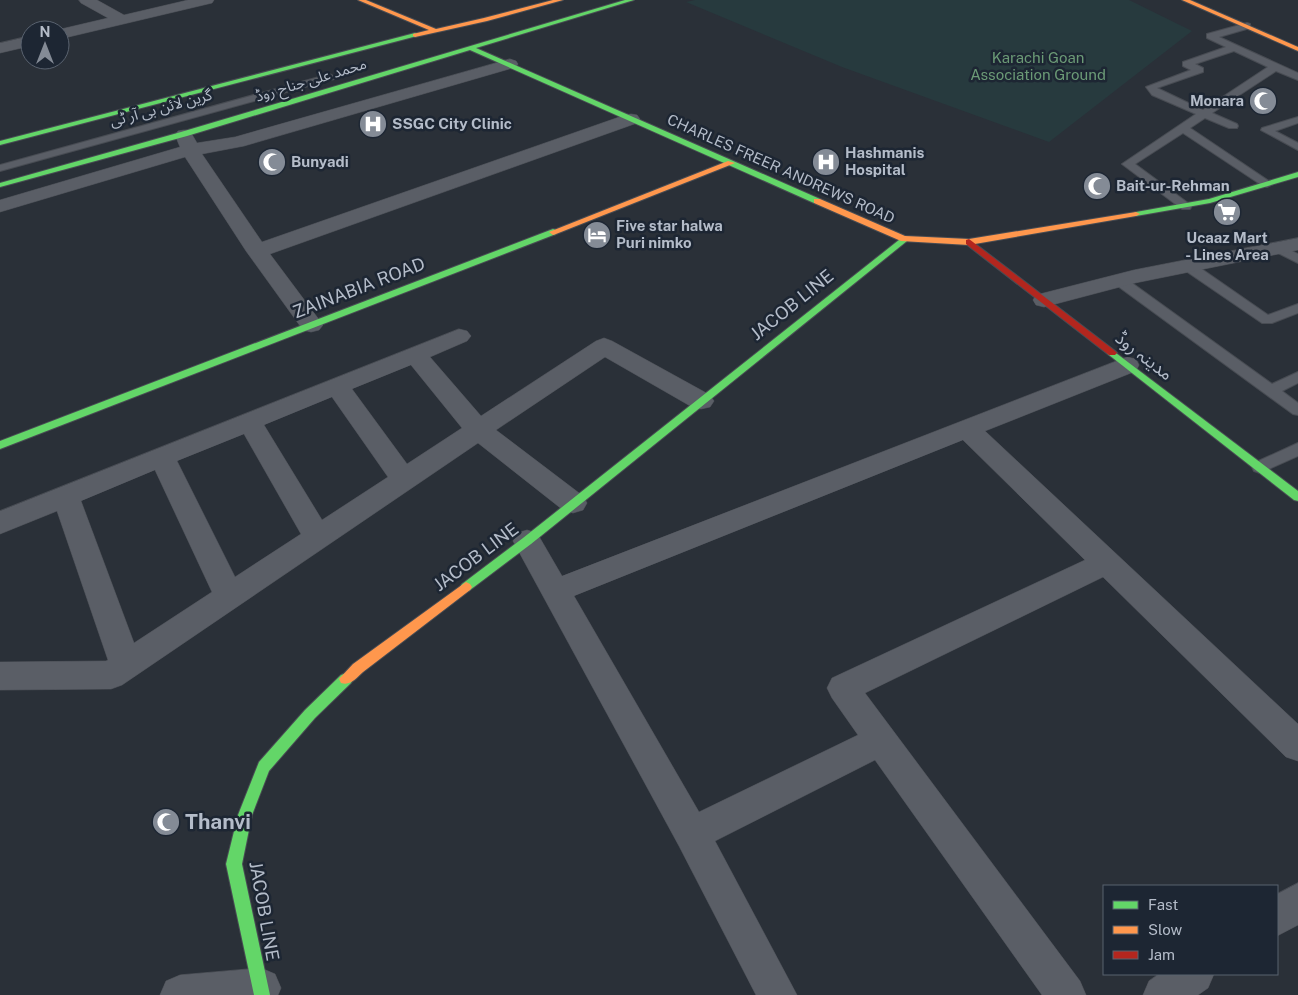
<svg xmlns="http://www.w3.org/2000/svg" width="1298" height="995" viewBox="0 0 1298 995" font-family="'Public Sans','Noto Sans Arabic',sans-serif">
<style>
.green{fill:#273a3e}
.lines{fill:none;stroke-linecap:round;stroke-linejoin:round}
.lane-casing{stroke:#484c53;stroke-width:2}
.street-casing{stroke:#484c53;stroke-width:1}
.fast-casing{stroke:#484c53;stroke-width:2}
.slow-casing{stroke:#484c53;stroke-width:2}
.jam-casing{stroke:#484c53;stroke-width:2}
.lane{fill:#5a5e66;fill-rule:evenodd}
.street{fill:#5a5e66;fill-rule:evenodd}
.fast{fill:#63d668;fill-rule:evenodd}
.slow{fill:#ff974d;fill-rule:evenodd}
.jam{fill:#b3261e;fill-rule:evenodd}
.labels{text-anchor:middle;stroke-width:5;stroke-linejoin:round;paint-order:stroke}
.far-park-label{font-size:15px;fill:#6b9a76;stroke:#1d2633}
.far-street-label{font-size:15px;fill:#b4bcc9;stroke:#1d2633}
.far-poi-label{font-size:15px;font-weight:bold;fill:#b4bcc9;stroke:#1d2633;text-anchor:start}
.street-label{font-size:18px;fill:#b4bcc9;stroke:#1d2633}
.near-poi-label{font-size:21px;font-weight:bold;fill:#b4bcc9;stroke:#1d2633;text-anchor:start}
</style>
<rect width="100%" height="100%" fill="#2a3038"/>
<path class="green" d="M695,0H1129L1192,31L1049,142L842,67L686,2Z"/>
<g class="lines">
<defs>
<g id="lane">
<path d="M1247,23L1250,24V28L1219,37L1298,73V80L1276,71L1212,113L1237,124L1238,126L1237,128H1229L1205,118L1190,128L1273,184L1267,187L1263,186L1183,133L1135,164L1192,206L1190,209H1182L1122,164L1196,114L1152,95L1146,87L1191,70L1183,66V62L1226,47L1207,38V34ZM1234,51L1268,67L1203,110L1157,88L1203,72V68L1195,64Z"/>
<path d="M330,74L335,77L334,79L0,171V165Z"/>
<path d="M1298,117V123L1275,131L1298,143V150L1261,130L1262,128Z"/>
<path d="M1278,244L1298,254V263L1274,251L1272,248Z"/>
<path d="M1188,262L1193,263L1268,315L1298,304V313L1272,323H1262L1183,269L1182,266L1183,263Z"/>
<path d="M1120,277L1125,278L1272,384L1298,372V383L1282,391L1298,403V415L1293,414L1115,284L1114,281L1115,278Z"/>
<path d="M1298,443V456L1260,473L1254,471L1252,467L1254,463Z"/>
</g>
<g id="street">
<path d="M79,0H97L124,15L188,0H214L212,3L60,39V30H57L108,18L81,3Z"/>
<path d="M30,36V46L0,53V43Z"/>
<path d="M510,59L516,61L518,64L516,67L244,146L202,154L262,242L625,115L631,114L637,115L640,119L637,123L270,254L323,325L319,330L311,332L303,330L246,251L185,157L0,212V200L180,147L175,135L178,131L184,130L190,131L197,143L235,137Z"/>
<path d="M1298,238V250L1135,283L1044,307L1036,305L1033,300L1036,295L1134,270Z"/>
<path d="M459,329L467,331L471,336L467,341L430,357L481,416L596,341L604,338L612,341L710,395L714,401L710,407L701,409L692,407L605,357L496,430L583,496L587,503L583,510L573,513L563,510L478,443L122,685L111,689L0,690V662L106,661L108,660L57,511L0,534V511ZM411,365L462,428L407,464L352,389ZM332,397L388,477L322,520L264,425ZM244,434L301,534L235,577L177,461ZM155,470L212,592L134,643L81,501Z"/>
<path d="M1127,357L1136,359L1139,365L1136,371L985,431L1298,724V761L1286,757L1103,577L865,693L1080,981L1086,995H1042L875,760L715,841L797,995H756L679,846L513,541L517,533L527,530L537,533L562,576ZM963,440L1085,560L832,678L827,688L832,698L858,735L699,812L574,596Z"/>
<path d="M1298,883V925L1277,936V894Z"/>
<path d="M261,968L275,974L281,988L278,995H160L166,981L180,975Z"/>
<path d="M1159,974H1214L1208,988L1198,995H1143L1149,981Z"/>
</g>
<g id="fast">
<path d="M625,0H634L476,48L820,199V203H814L470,50L187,136L0,187V183L181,132Z"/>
<path d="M415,33L417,34V36L0,145V141Z"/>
<path d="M1298,172V177L1210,203L1136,216L1132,214L1136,212L1209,199Z"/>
<path d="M553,229L556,230V234L0,449V441Z"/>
<path d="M904,236L907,237V241L531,544L470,590L466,592L462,590L460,587L462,584L523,538Z"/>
<path d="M1112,350L1298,491V501L1294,500L1109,355L1107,353Z"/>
<path d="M346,673L351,675L353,679L351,683L315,718L269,771L252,815L242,864L270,995H254L226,864L238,815L259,762L305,710L341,675Z"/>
</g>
<g id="slow">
<path d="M358,0H366L436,29L484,18L553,0H563L487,21L415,37L413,36V34L429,30Z"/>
<path d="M1182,0H1190L1298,47V51Z"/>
<path d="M728,161L735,163L556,234L553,235L549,232Z"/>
<path d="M814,199H820L905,236L969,239L1136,212L1140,214L1136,216L969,245L901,241L814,203Z"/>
<path d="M466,582L470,584L472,587L470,590L363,672C356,678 351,686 341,683L339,679L353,664Z"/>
</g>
<path id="jam" d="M969,239L1115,351L1117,353L1115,355H1109L966,244V240Z"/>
</defs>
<use href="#lane" class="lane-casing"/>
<use href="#street" class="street-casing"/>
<use href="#fast" class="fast-casing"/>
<use href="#slow" class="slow-casing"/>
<use href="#jam" class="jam-casing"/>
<use href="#lane" class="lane"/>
<use href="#street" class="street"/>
<use href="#fast" class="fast"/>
<use href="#slow" class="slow"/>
<use href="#jam" class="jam"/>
</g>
<defs>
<symbol id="mosque-disc" viewBox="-11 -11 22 22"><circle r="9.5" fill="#848b96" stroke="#1d2633"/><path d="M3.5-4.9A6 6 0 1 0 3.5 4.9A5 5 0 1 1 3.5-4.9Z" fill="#fff"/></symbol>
<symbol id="hospital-disc" viewBox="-11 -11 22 22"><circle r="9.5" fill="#848b96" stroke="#1d2633"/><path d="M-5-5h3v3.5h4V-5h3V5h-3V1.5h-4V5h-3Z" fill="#fff"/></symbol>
<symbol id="supermarket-disc" viewBox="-11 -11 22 22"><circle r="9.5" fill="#848b96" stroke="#1d2633"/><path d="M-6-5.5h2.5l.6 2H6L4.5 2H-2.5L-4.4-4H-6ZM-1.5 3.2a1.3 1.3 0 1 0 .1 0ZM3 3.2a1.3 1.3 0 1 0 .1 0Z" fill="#fff"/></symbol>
<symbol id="hotel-disc" viewBox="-11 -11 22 22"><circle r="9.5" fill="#848b96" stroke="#1d2633"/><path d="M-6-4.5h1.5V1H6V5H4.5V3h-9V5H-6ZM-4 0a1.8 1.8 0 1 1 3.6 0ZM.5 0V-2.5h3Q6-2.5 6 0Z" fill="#fff"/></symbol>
</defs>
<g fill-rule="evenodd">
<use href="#mosque-disc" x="1247" y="85" width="32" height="32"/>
<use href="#hospital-disc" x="357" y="108" width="32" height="32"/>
<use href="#mosque-disc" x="256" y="146" width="32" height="32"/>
<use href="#hospital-disc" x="810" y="146" width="32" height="32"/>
<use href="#mosque-disc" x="1081" y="170" width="32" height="32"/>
<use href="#supermarket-disc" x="1211" y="196" width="32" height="32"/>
<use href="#hotel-disc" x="581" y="219" width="32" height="32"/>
<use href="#mosque-disc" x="150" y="806" width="32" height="32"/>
</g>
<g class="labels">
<g class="far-park-label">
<text x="1038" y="63">Karachi Goan<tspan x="1038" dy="17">Association Ground</tspan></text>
</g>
<g class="far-street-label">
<text transform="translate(311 80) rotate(-17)" y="5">محمد علی جناح روڈ</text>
<text transform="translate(161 108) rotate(-15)" y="5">گرین لائن بی آر ٹی</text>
<text transform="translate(781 169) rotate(24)" y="5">CHARLES FREER ANDREWS ROAD</text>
</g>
<g class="far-poi-label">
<text x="1244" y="106" text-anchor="end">Monara</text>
<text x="392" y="129">SSGC City Clinic</text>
<text x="845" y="158">Hashmanis<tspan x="845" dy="17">Hospital</tspan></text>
<text x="291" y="167">Bunyadi</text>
<text x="1116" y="191">Bait-ur-Rehman</text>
<text x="616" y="231">Five star halwa<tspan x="616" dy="17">Puri nimko</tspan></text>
<text x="1227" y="243" text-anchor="middle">Ucaaz Mart<tspan x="1227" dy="17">- Lines Area</tspan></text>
</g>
<g class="street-label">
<text transform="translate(359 288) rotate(-21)" y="6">ZAINABIA ROAD</text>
<text transform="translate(792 305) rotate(-39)" y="6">JACOB LINE</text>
<text transform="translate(1144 356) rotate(38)" y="6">مدینہ روڈ</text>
<text transform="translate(476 557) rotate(-37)" y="6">JACOB LINE</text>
<text transform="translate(264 911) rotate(80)" y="6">JACOB LINE</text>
</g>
<g class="near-poi-label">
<text x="185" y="829">Thanvi</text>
</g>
</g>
<rect x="1103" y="885" width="175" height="90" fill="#1d2633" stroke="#59626f"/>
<rect x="1113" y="901" width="25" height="8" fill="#63d668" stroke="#59626f"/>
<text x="1148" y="910" font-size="15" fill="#b4bcc9">Fast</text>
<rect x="1113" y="926" width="25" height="8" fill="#ff974d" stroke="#59626f"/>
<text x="1148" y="935" font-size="15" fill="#b4bcc9">Slow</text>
<rect x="1113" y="951" width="25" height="8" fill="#b3261e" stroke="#59626f"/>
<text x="1148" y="960" font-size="15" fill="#b4bcc9">Jam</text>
<g transform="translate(45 45)"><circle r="24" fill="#1d2633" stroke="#59626f"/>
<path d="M0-4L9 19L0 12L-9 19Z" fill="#848b96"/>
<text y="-8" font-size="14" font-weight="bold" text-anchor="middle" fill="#b4bcc9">N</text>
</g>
</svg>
